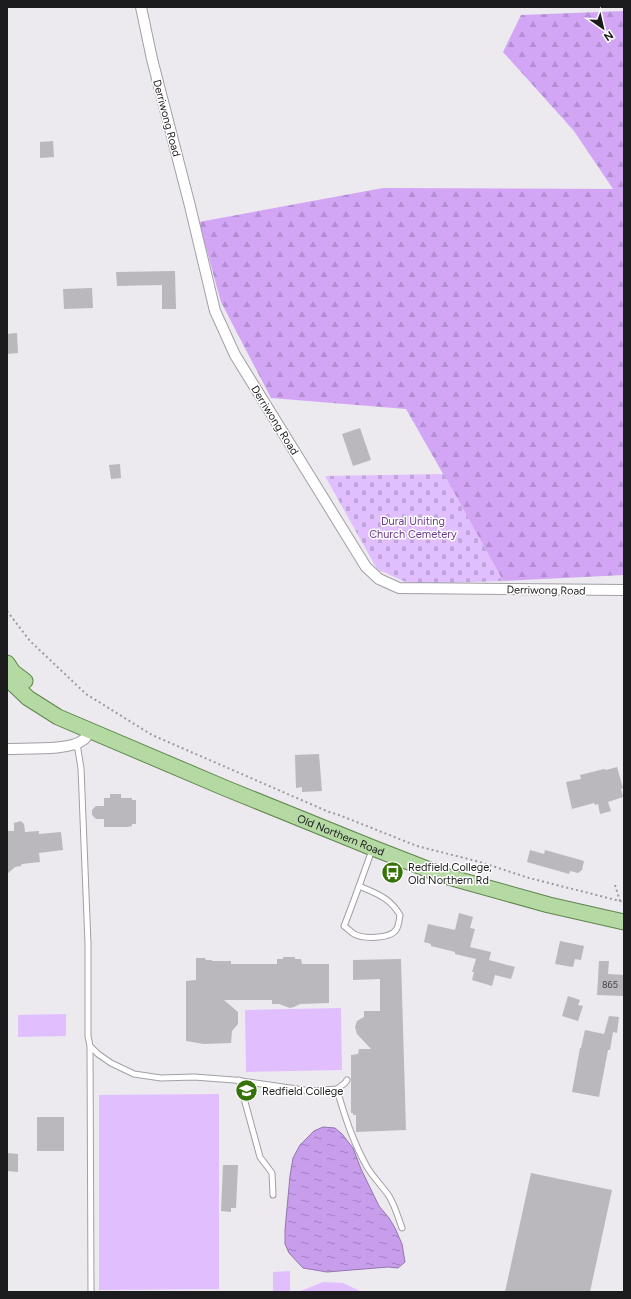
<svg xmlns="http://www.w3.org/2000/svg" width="631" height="1299" viewBox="0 0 631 1299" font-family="Figtree,sans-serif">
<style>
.forest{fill:url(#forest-firs)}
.cemetery{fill:url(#cemetery-stones)}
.pitch{fill:#e1bfff}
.water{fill:url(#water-ripples);stroke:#9476ae}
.building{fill:#bab7bd}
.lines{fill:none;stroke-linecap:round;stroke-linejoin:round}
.service-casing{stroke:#a29fa5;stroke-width:7}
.minor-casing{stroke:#a29fa5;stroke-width:12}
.primary-casing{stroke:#5e864c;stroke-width:17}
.path{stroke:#9c9a9e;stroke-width:2;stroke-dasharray:2 3;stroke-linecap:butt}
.service{stroke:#fff;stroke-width:5}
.minor{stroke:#fff;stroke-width:10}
.primary{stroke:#b4d9a3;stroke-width:15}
.labels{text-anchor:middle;stroke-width:3;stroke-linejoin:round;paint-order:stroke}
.number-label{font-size:9px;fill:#444245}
.street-label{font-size:11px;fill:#1c1b1d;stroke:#fff}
.park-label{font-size:11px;fill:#6d3792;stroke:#fff}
.poi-label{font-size:11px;fill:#1c1b1d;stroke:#fff;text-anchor:start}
</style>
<defs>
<pattern id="forest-firs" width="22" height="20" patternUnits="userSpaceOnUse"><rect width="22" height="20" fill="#d2a6f5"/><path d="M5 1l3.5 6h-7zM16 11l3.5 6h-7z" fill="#b48ed2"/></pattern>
<pattern id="cemetery-stones" width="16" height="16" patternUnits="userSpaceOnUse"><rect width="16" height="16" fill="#e1bfff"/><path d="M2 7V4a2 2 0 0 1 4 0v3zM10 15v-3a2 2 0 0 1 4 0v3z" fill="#c0a4da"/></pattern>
<pattern id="water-ripples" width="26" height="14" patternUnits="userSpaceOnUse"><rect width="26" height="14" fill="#c89dec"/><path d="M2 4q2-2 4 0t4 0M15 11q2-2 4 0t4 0" fill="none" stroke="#a27fbf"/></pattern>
</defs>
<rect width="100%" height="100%" fill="#ece9ef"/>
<path class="forest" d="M624,11V575L503,581L454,493L406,409L271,398L221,302L199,222L383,188L613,189L574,131L503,52L521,15Z"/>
<path class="cemetery" d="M444,474L503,581L410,584L377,569L325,476Z"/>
<g class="pitch">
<path d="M341,1008L342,1070L246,1072L245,1010Z"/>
<path d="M66,1014V1036L18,1037V1015Z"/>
<path d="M219,1094V1289L99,1290V1095Z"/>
<path d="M290,1271V1292H273V1272Z"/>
<path d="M323,1282L343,1283L362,1292H298Z"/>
</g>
<path class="water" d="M323,1127L335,1128L342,1134L353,1148L361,1169L379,1206L389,1218L395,1228L402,1244L405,1262L398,1268L388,1267L327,1272L303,1268L289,1253L285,1244V1230L290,1176L293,1158L300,1145L314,1131Z"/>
<g class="building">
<path d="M53,141L54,157L40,158V142Z"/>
<path d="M175,271L176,309H162V285L117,286L116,272Z"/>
<path d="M92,288L93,308L64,309L63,289Z"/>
<path d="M17,333L18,353L7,354V334Z"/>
<path d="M360,428L371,460L353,466L342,434Z"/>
<path d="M120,464L121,478L111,479L109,465Z"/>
<path d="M319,754L322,791L302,792V787L296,788L295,755Z"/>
<path d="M617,767L623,788L621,789L623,797L608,802L611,811L600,814L598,804L595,805L594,803L572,809L566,782L581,779L580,775L604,769L606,770Z"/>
<path d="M110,794H121V798H132V800H136V824H132V826L128,827H104V819H96L92,815V810L96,806H104V798H110Z"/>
<path d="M21,821L24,824L25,832L39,831V834L61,832L63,850L39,853L40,862L22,864L21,866L15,867L7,874V831H14V823Z"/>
<path d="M530,850L544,854L545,850L584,861L582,870L578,873L570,871L569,874L527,862Z"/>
<path d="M459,913L473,917L470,928L475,929L470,947L491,952L489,960L515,967L511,979L495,975L492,986L472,980L474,972H472L476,959L455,954V952L431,946V944L424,942L428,924L455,930Z"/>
<path d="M560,941L584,946L581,960L575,959L573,967L555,964Z"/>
<path d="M283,957H295V959H301L302,964H329V1003L300,1004L294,1007L290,1008L279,1004H272V1000H224L238,1012V1024L232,1031L231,1043L204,1044L186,1041V981L196,980V958H205L206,960H212V961H231V964H277V959H283Z"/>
<path d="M401,959L406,1130L356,1132V1115H353V1113H351V1055L358,1054L359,1049H371L357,1034L355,1027L357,1021L364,1017V1011H380V979L353,980V960Z"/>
<path d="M599,961H609L608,974L624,975V996L597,995Z"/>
<path d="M568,996L580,1000L578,1005L583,1006L578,1021L562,1016Z"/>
<path d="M609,1016L619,1017L617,1033L613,1032L610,1050H608L599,1097L572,1092L580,1048H581L585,1030L604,1034Z"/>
<rect x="37" y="1117" width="27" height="34"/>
<path d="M7,1153L18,1154V1172L7,1171Z"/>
<path d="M223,1165H238L236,1208H231V1212L221,1211Z"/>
<path d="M531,1173L612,1190L590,1292H505Z"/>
</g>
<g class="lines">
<defs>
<g id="service">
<path d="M77,744L81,768L88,944V1036L90,1046L98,1054L111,1063L134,1074L161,1078L194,1077L234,1080L311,1091L337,1089L345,1083L347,1080"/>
<path d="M359,886C377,894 389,897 400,915C399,920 399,926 396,930C390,939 363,939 354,934C351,932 347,928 344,926C354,901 363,875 372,850"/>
<path d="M90,1046L91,1292"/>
<path d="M239,1080L260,1157L272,1173L273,1195"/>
<path d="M337,1089C344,1115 353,1142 367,1167C373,1177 382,1186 389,1196C395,1206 398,1217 402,1228"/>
</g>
<g id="minor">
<path d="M141,7L152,59L190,206L215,311L235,355L366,567L379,579L399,588L624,590"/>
<path d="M7,749C25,748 70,751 83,740C87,738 88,733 90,729"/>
</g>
<g id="primary">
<path d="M7,663L13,672L25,681"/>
<path id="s1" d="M7,678L28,698L58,717L225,788L373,848L445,876L549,905L624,922"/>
</g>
</defs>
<use href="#service" class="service-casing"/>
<use href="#minor" class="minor-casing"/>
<use href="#primary" class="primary-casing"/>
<g class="path">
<path d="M7,611L30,641L86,694L152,735L329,812L339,815L417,846L480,862L529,878L624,902"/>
<path d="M615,885L620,901"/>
</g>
<use href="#service" class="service"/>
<use href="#minor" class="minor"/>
<use href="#primary" class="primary"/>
</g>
<defs>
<symbol id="bus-disc" viewBox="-11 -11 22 22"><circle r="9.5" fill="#357207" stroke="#fff"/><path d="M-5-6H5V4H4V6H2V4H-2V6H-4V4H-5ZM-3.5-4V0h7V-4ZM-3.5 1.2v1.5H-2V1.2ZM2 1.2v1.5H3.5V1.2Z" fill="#fff"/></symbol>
<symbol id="school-disc" viewBox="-11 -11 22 22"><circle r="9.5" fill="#357207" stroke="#fff"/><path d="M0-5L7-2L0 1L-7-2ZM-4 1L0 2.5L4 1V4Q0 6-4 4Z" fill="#fff"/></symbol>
</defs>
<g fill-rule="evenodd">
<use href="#bus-disc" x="380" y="860" width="25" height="25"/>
<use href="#school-disc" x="234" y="1078" width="25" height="25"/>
</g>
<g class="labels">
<g class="number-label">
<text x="610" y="988">865</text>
</g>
<g class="street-label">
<text transform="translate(167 118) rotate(75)" y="4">Derriwong Road</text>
<text transform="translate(275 420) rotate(58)" y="4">Derriwong Road</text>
<text transform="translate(546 590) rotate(1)" y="4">Derriwong Road</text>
<text dy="4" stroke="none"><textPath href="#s1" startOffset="371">Old Northern Road</textPath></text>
</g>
<g class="park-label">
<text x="413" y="525">Dural Uniting<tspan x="413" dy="13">Church Cemetery</tspan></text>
</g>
<g class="poi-label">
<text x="408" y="871">Redfield College,<tspan x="408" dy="13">Old Northern Rd</tspan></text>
<text x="262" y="1095">Redfield College</text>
</g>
</g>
<rect width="631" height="1299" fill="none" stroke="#1c1b1d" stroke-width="16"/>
<g transform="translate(603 28) rotate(146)" stroke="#ffffff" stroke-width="3" paint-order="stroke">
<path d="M0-3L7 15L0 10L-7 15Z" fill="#1c1b1d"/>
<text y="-6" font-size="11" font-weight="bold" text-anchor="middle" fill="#1c1b1d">N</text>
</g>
</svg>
